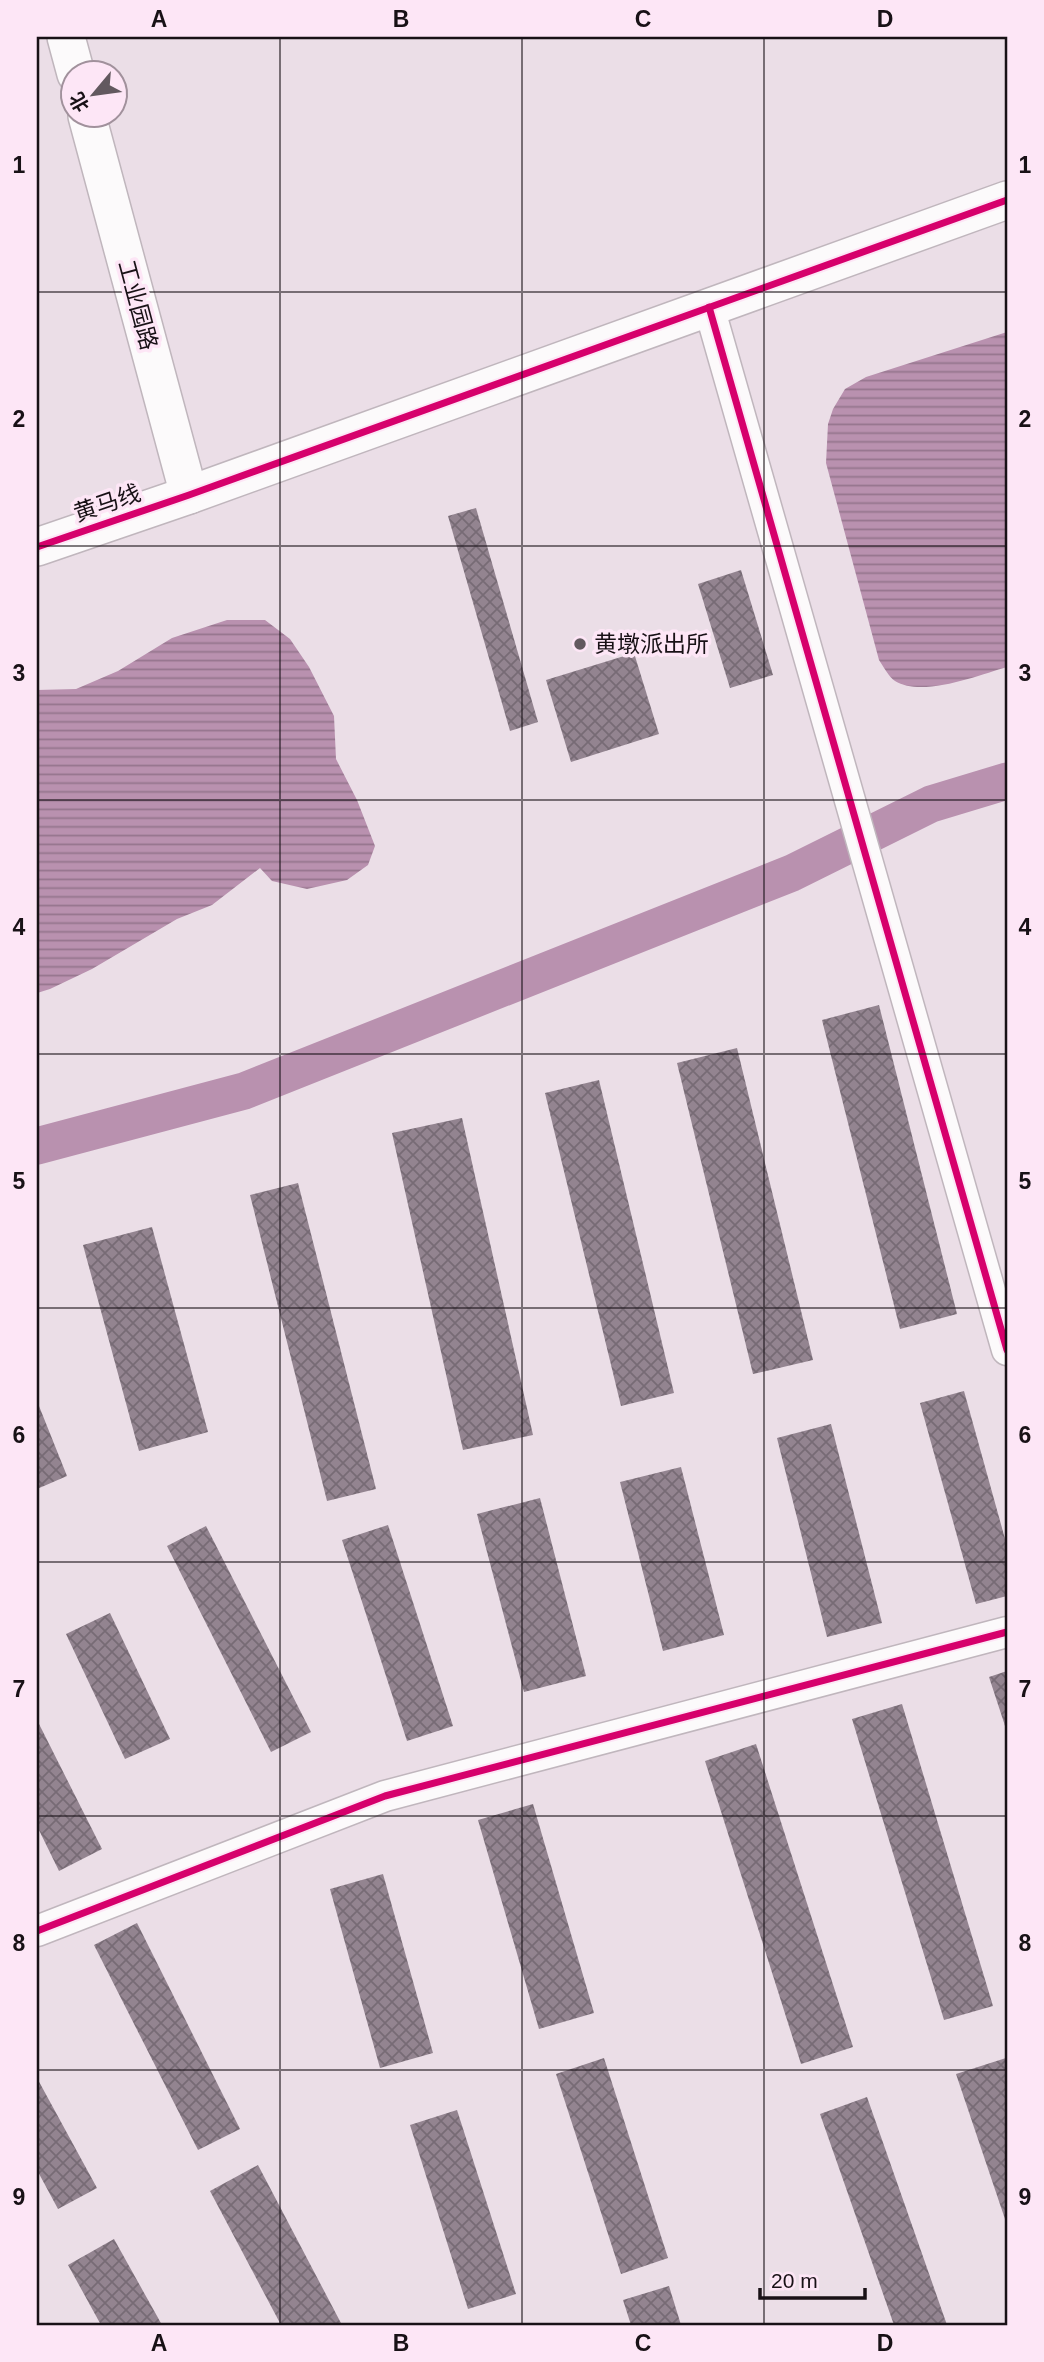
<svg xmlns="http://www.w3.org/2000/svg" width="1044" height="2362" viewBox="0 0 1044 2362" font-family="Helvetica,'Noto Sans SC',sans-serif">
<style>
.water{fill:url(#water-rules)}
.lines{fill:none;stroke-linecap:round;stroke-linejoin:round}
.canal{stroke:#b991af;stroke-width:37}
.building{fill:url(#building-cross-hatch)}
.minor-casing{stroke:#c0b6bd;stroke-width:33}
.tertiary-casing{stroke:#c0b6bd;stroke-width:40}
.minor{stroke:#fcfafb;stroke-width:30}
.tertiary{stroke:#fcfafb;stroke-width:37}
.cycleway-casing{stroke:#fde6f6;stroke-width:11}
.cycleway{stroke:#d6006c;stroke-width:7}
.grid{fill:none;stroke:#181116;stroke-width:2;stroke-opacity:0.55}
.poi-dot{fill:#62595f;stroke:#fde6f6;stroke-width:2.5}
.labels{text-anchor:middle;stroke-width:7;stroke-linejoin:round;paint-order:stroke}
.street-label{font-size:23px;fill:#181116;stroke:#fde6f6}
.poi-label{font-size:23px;fill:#181116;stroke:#fde6f6;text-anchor:start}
.neatline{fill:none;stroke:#181116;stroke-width:2.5}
.grid-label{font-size:23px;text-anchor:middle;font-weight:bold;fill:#181116}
</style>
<defs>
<pattern id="water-rules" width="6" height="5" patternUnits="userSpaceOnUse" patternTransform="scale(1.75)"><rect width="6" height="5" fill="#b991af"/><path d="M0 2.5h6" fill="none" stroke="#95758d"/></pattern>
<pattern id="building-cross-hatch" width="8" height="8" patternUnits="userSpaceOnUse" patternTransform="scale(1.75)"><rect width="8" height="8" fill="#938490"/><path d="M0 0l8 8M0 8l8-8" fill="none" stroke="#776b75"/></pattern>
</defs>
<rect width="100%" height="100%" fill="#ebdee7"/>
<g class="water">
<path d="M1007,332V667C979,675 922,698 895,681C889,677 883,666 879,660L826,463L828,424L833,409L845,389L866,377Z"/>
<path d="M227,620H265L290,639L309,667L334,716L336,759L357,800L375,846L368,865L347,880L307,889L272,881L260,868L212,905L177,919L92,969L50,989L37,993V690L76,689L118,671L172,638Z"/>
</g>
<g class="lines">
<path class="canal" d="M37,1146L244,1091L792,873L931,804L1007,781"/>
</g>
<g class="building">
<path d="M476,508L538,722L510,731L448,516Z"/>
<path d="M741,570L773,675L730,688L698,584Z"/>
<path d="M634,653L659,734L571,762L546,680Z"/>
<path d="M879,1005L957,1314L900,1329L822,1020Z"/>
<path d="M737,1048L813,1360L753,1374L677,1063Z"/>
<path d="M599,1080L674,1393L621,1406L545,1093Z"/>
<path d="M462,1118L533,1435L463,1450L392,1133Z"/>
<path d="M298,1183L376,1489L327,1501L250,1195Z"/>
<path d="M152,1227L208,1432L139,1451L83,1245Z"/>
<path d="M964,1391L1007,1546V1596L976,1604L920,1403Z"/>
<path d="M37,1401L67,1476L37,1489Z"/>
<path d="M831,1424L882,1623L827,1637L777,1438Z"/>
<path d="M681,1467L724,1635L663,1651L620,1482Z"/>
<path d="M540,1498L586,1676L524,1692L477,1514Z"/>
<path d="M388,1525L453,1726L407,1741L342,1540Z"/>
<path d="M206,1526L311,1732L271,1752L167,1546Z"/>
<path d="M110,1613L170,1739L125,1759L66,1634Z"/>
<path d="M1007,1671V1732L989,1677Z"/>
<path d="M902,1704L993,2006L944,2020L852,1719Z"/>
<path d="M37,1720L102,1849L59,1871L37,1826Z"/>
<path d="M756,1744L853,2047L801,2064L705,1761Z"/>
<path d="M533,1804L594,2013L539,2029L478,1820Z"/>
<path d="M383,1874L433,2053L380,2068L330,1889Z"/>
<path d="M137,1923L240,2129L198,2150L94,1945Z"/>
<path d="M604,2058L668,2258L621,2274L556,2074Z"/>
<path d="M1006,2058L1007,2062V2225L956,2074Z"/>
<path d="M37,2078L97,2188L58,2209L37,2170Z"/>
<path d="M867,2097L947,2325H894L820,2114Z"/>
<path d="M457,2110L516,2294L468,2309L410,2125Z"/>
<path d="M258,2165L342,2325H281L210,2191Z"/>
<path d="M114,2239L162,2325H101L68,2265Z"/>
<path d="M669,2286L681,2325H631L623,2300Z"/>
</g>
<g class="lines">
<defs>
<g id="minor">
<path d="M709,307L1007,1350"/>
<path d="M37,1931L385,1796L1007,1632"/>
</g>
<g id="tertiary">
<path d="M66,37L76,74"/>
<path d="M87,116L189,495"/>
<path d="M37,547L189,495L1007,200"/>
</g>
</defs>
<use href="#minor" class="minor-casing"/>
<use href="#tertiary" class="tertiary-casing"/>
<use href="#minor" class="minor"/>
<use href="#tertiary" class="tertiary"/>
<defs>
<g id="cycleway">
<path d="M709,307L1007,1350"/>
<path d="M37,547L189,495L1007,200"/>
<path d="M37,1931L385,1796L1007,1632"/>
</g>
</defs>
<use href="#cycleway" class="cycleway-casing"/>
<use href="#cycleway" class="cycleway"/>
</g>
<path class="grid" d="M280,37V2325M522,37V2325M764,37V2325M37,292H1007M37,546H1007M37,800H1007M37,1054H1007M37,1308H1007M37,1562H1007M37,1816H1007M37,2070H1007"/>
<circle class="poi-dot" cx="580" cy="644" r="7"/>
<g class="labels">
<g class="street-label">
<text transform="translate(138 305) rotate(75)" y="8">工业园路</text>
<text transform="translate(107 503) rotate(-19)" y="8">黄马线</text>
</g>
<g class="poi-label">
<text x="594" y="652">黄墩派出所</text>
</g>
</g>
<rect width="1044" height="2362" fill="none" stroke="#fde6f6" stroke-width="77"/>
<g transform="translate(94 94) rotate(241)"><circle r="33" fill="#fde6f6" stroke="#a1919c" stroke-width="2"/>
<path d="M0-5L12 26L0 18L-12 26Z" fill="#62595f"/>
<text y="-10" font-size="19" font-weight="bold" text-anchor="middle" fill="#181116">北</text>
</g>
<path d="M760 2288v10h105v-10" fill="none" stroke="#181116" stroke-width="3.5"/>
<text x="771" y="2288" font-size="21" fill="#181116" stroke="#fde6f6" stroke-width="5" paint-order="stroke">20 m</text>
<rect x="38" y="38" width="968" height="2286" class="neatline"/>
<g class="grid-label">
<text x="159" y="27">A</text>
<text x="401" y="27">B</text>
<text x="643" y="27">C</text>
<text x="885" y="27">D</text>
<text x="19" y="173">1</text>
<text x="1025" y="173">1</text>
<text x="19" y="427">2</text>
<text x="1025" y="427">2</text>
<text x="19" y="681">3</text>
<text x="1025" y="681">3</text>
<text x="19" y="935">4</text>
<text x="1025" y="935">4</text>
<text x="19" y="1189">5</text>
<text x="1025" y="1189">5</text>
<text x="19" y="1443">6</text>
<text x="1025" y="1443">6</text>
<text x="19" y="1697">7</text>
<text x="1025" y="1697">7</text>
<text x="19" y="1951">8</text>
<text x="1025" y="1951">8</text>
<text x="19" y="2205">9</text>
<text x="1025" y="2205">9</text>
<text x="159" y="2351">A</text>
<text x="401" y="2351">B</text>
<text x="643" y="2351">C</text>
<text x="885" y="2351">D</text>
</g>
</svg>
